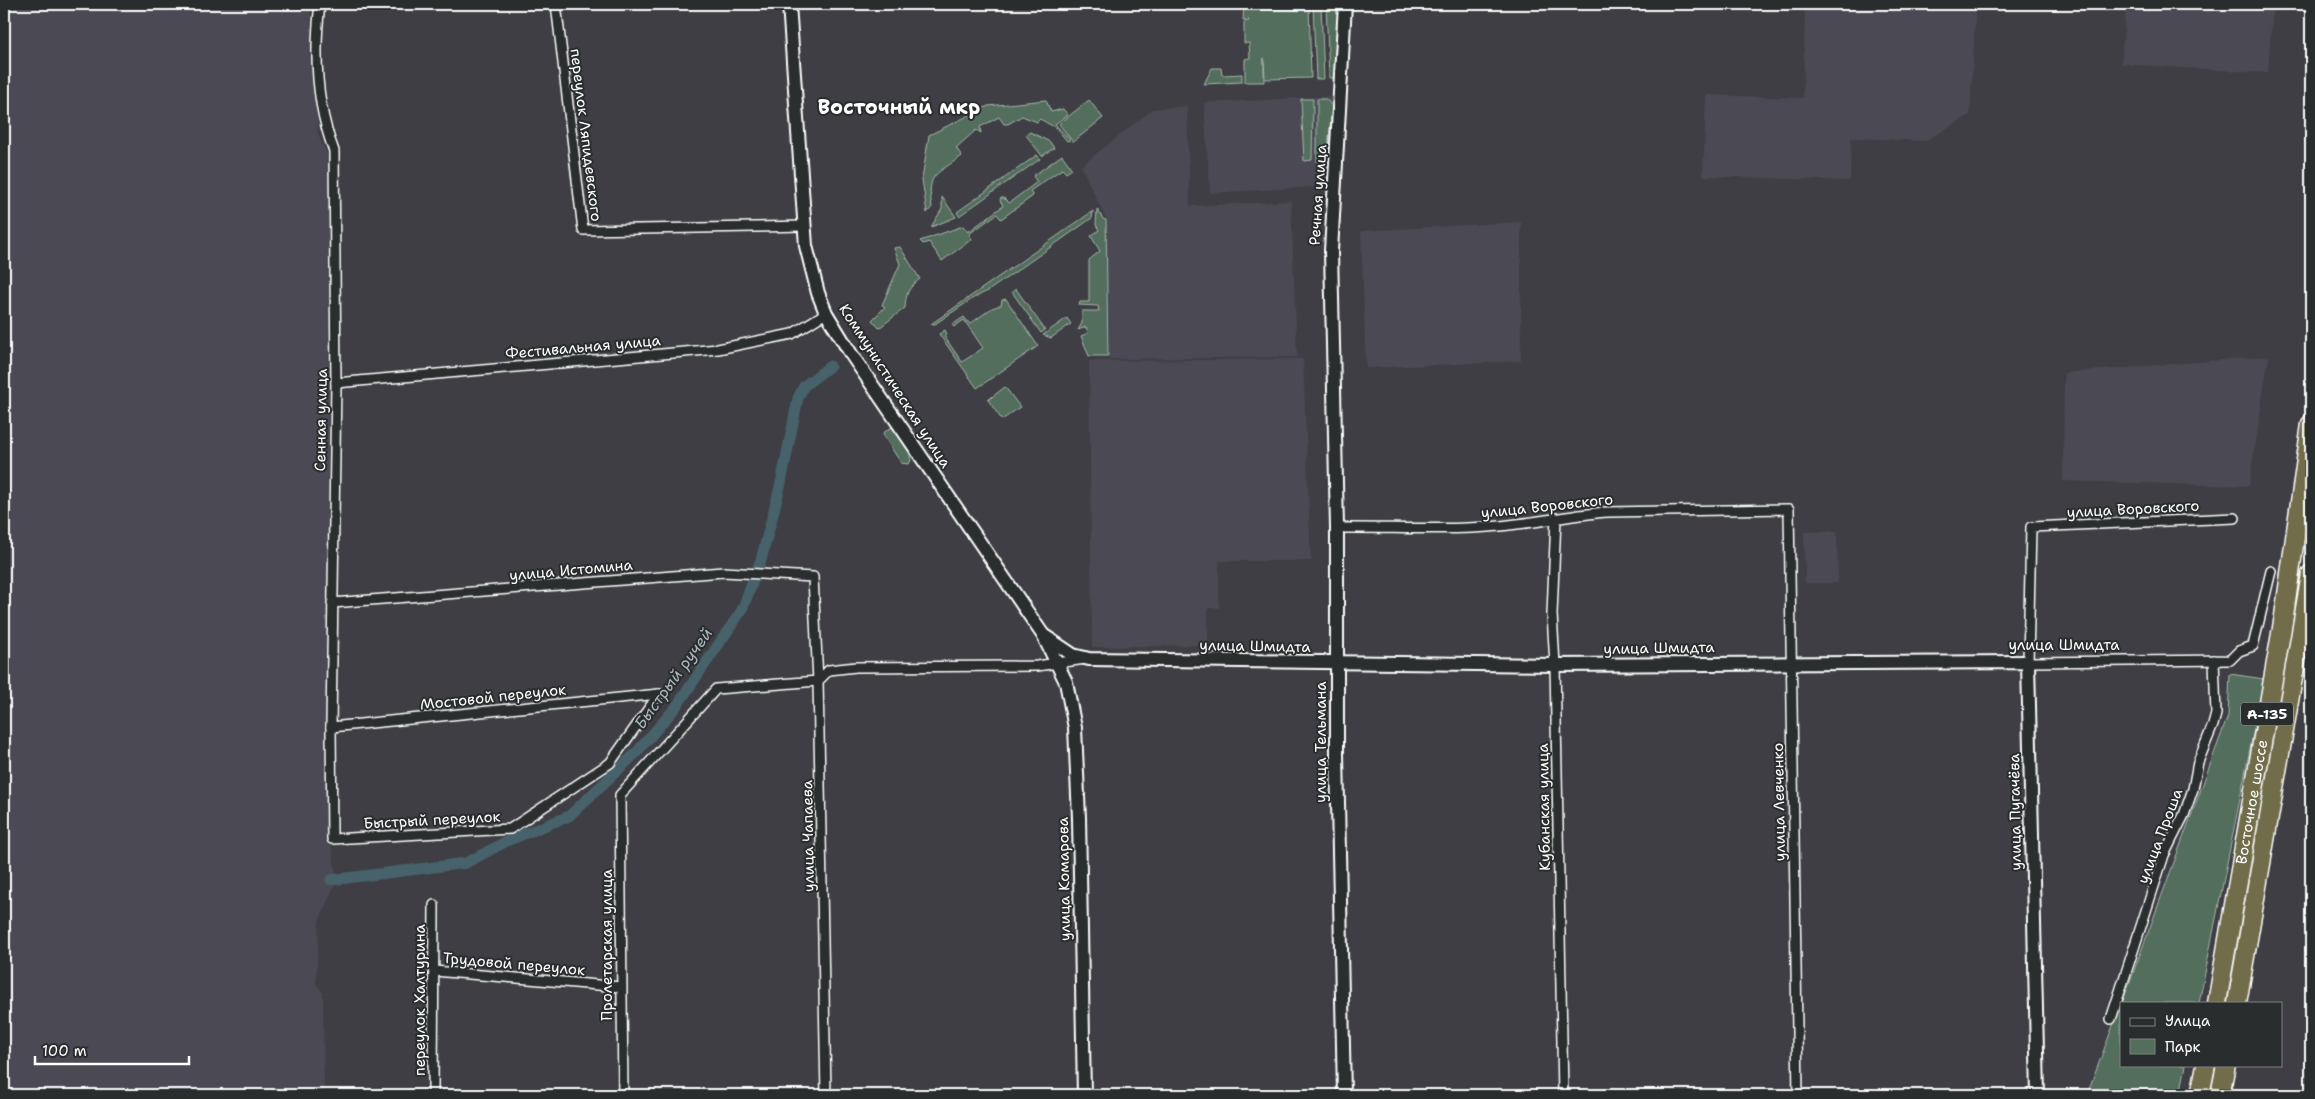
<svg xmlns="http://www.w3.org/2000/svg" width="2315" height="1099" viewBox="0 0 2315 1099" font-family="'Shantell Sans',sans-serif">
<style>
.built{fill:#4c4a53}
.green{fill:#536e5c;stroke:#a9b6ae}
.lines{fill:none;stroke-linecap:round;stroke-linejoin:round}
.canal{stroke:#46626a;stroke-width:11}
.street-casing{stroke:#fff;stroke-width:12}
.secondary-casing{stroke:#fff;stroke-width:16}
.highway-casing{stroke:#fff;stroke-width:21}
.street{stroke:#2a2d2e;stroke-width:9}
.secondary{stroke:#2a2d2e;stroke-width:12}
.highway{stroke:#716d4b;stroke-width:18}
.rail-casing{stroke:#fff;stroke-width:5}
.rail{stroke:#2a2d2e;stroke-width:3;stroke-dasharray:9;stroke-linecap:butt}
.labels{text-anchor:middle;stroke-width:4;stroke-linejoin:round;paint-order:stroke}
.shield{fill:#2a2d2e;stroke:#bfc0c0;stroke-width:1}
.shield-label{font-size:14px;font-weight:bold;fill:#fff}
.street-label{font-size:15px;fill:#fff;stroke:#2a2d2e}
.water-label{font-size:16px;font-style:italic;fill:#acb8bc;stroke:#2a2d2e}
.district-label{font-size:20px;font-weight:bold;fill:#fff;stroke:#2a2d2e}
</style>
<rect width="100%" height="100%" fill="#3e3e44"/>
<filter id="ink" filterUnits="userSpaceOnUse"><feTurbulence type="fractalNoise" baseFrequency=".02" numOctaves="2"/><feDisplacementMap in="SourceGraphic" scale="10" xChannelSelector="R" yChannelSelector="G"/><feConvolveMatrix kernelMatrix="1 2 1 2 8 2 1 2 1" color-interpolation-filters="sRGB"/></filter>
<g filter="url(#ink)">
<g class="built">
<path d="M4,4H310L318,134L329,159L327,727L329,832L337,880L319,921L316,983L323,993L324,1095H4Z"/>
<path d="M1805,4H1976L1970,115L1925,141L1851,138L1850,181L1703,176L1706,95L1803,98Z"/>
<path d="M2126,4H2273L2268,73L2121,64Z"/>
<path d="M1338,96L1327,186L1210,193L1204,103Z"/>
<path d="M1187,106L1190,206L1291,201L1297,357L1109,359L1106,219L1081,166L1153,109Z"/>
<path d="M1521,222V361L1366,368L1361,231Z"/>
<path d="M2269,356L2249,486L2063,481L2064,373Z"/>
<path d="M1303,359L1311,561H1219V608H1208V645L1092,647L1089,361Z"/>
<path d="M1837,531L1838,583H1805L1804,532Z"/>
</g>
<g class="green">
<path d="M1244,4H1262L1263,6L1309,4L1311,78L1265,79L1264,58V82H1245V59L1250,58L1249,43H1244V22L1249,21L1248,19L1243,20Z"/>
<path d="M1326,4H1335L1339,8L1336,78H1329Z"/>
<path d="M1313,5H1321L1324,79H1316Z"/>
<path d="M1212,68H1221L1222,75L1242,74V82L1204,84Z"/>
<path d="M1301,99H1313L1312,160L1304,161Z"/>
<path d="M1317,99H1326L1332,106L1326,171L1317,162Z"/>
<path d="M1046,100L1051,112L1063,109L1068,115L1055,124L1070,140L1067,141L1056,128L1040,119L1037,122L1022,116L1008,124H1004L999,117L980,127L981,133L976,130L956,148L962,156C936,175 926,173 932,207L927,213L922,179L929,135L988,106Z"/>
<path d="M1089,100L1103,118L1073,142L1059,124Z"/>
<path d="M1030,132L1050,142L1054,148L1042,156L1026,135Z"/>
<path d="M1037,155L1040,159L959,216L957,212Z"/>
<path d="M1062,155L1072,169L1066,173L1062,169L1030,191L1033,196L1001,219L997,214L969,234L972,239L942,261L929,242L923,244L920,241L963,226L968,232L1003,206L1000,200L1001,198H1004L1009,203L1037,182L1033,176Z"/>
<path d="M942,197L956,217L931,227L942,209Z"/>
<path d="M1097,209L1103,219L1106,220L1108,356H1089L1081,336L1088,333L1086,327L1078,330L1082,323V311H1099L1098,306L1079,305L1080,302H1089V260L1100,251L1091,236L1099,230L1096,225Z"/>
<path d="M1093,211L1092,218L988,291L975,297L935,324H931Z"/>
<path d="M900,247L920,279C908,288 906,293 905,308L879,328L872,320L885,307L882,305L900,264L894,248Z"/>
<path d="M1016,289L1045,330L1041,333L1012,292Z"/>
<path d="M1006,299L1038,346L977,388L939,334L945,330L947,334L944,336L962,362L983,348L964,320L954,327L952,325L964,317L970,324L992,308L1001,305L1002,300Z"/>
<path d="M1067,318L1071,324L1051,338L1043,335Z"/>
<path d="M1005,387L1020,407L1002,420L988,400Z"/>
<path d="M892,427L909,450L911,461L908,464L901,463L885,438L883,433Z"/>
<path d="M2230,674L2264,679L2199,1003H2122L2228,716Z"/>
<path d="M2121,1004V1065H2186L2180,1095H2087Z"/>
</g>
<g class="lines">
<path class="canal" d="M331,880L466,863L507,841L569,816L636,753L676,707L742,610L761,560L781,483L798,398L804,386L830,366"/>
<defs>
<g id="street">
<path d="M320,4C314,53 316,104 334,151L336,383L331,727L332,839L510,829L610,763L659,694"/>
<path d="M556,4L583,230L805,226"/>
<path d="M336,383L718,349L792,334L826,313"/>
<path d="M1556,518L1552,614L1555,665L1563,1095"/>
<path d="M2235,518L2031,527L2028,662L2230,660L2239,651L2253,646L2271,571"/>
<path d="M1337,528C1396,527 1458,532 1517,524C1547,521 1577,514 1608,512L1789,509L1798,1095"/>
<path d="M332,603L723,572L813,577L818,681L826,1095"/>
<path d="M331,727L659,694"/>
<path d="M434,971L621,987"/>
<path d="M2111,1019L2164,855L2184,815L2193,789L2198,762L2213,725L2216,714L2214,660"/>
<path d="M433,1095L434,905"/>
<path d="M623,1095L620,795L716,689L818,681L829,670L856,667L1037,666L1085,659"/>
</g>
<g id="secondary">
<path d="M789,4L806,246L818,293L826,313L851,354L1043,635L1066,682L1075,728L1079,818L1084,1095"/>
<path d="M1043,635L1073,655L1089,659L1555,665L2028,662L2038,1095"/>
<path d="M1344,1095L1337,754V528L1331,251L1345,4"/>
</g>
<g id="highway">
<path id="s1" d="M2217,1003L2284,616L2311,424"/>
<path d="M2237,1003L2311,574"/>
<path d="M2200,1095L2206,1065"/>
<path d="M2220,1095L2226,1065"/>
</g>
</defs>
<use href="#street" class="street-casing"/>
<use href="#secondary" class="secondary-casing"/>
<use href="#highway" class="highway-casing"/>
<use href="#street" class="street"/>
<use href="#secondary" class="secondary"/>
<use href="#highway" class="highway"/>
<defs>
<path id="rail" d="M4,29L9,4"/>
</defs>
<use href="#rail" class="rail-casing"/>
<use href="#rail" class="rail"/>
</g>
</g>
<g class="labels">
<rect class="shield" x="2241" y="702.5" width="52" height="23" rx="4"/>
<g class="shield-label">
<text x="2267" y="719">А-135</text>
</g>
<g class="street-label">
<text transform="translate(586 135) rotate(83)" y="5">переулок Ляпидевского</text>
<text transform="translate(1318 195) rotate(-86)" y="5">Речная улица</text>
<text transform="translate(583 347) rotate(-5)" y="5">Фестивальная улица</text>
<text transform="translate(895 386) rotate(57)" y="5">Коммунистическая улица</text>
<text transform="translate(321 420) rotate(-89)" y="5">Сенная улица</text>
<text transform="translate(1547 506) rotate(-6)" y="5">улица Воровского</text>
<text transform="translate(2133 509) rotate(-3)" y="5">улица Воровского</text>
<text transform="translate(571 570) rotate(-5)" y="5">улица Истомина</text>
<text x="2064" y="650">улица Шмидта</text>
<text transform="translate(1255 646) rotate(1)" y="5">улица Шмидта</text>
<text transform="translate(1659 648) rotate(-1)" y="5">улица Шмидта</text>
<text transform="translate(493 697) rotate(-6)" y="5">Мостовой переулок</text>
<text transform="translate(1321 742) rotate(-90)" y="5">улица Тельмана</text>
<text transform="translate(1779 802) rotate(-91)" y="5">улица Левченко</text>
<text dy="5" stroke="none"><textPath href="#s1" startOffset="204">Восточное шоссе</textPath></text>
<text transform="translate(1544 807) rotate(-91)" y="5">Кубанская улица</text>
<text transform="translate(2015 812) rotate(-91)" y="5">улица Пугачёва</text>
<text transform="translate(432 820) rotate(-3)" y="5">Быстрый переулок</text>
<text transform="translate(808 836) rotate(-91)" y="5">улица Чапаева</text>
<text transform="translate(2160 836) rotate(-69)" y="5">улица Проша</text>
<text transform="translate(1064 879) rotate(-91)" y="5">улица Комарова</text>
<text transform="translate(607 945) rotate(-90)" y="5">Пролетарская улица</text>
<text transform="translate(514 964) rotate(5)" y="5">Трудовой переулок</text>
<text transform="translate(420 1000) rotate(-90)" y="5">переулок Халтурина</text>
</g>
<g class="water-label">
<text transform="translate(673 678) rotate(-54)" y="6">Быстрый ручей</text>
</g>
<g class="district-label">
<text x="899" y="114">Восточный мкр</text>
</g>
</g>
<rect width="2315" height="1099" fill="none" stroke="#2a2d2e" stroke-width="20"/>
<rect x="10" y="10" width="2295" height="1079" fill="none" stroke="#fff" stroke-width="2" filter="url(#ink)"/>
<rect x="2120" y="1002" width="162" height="65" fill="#2a2d2e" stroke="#7f8182"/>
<rect x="2130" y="1018" width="25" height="8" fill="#2a2d2e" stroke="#7f8182"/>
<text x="2165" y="1026" font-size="15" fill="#ffffff">Улица</text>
<rect x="2130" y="1039" width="25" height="15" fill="#536e5c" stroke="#7f8182"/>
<text x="2165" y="1052" font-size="15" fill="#ffffff">Парк</text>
<path d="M35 1056v8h154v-8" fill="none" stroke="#ffffff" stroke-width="2.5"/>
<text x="42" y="1056" font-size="15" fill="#ffffff" stroke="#2a2d2e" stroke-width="4" paint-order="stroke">100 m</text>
</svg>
